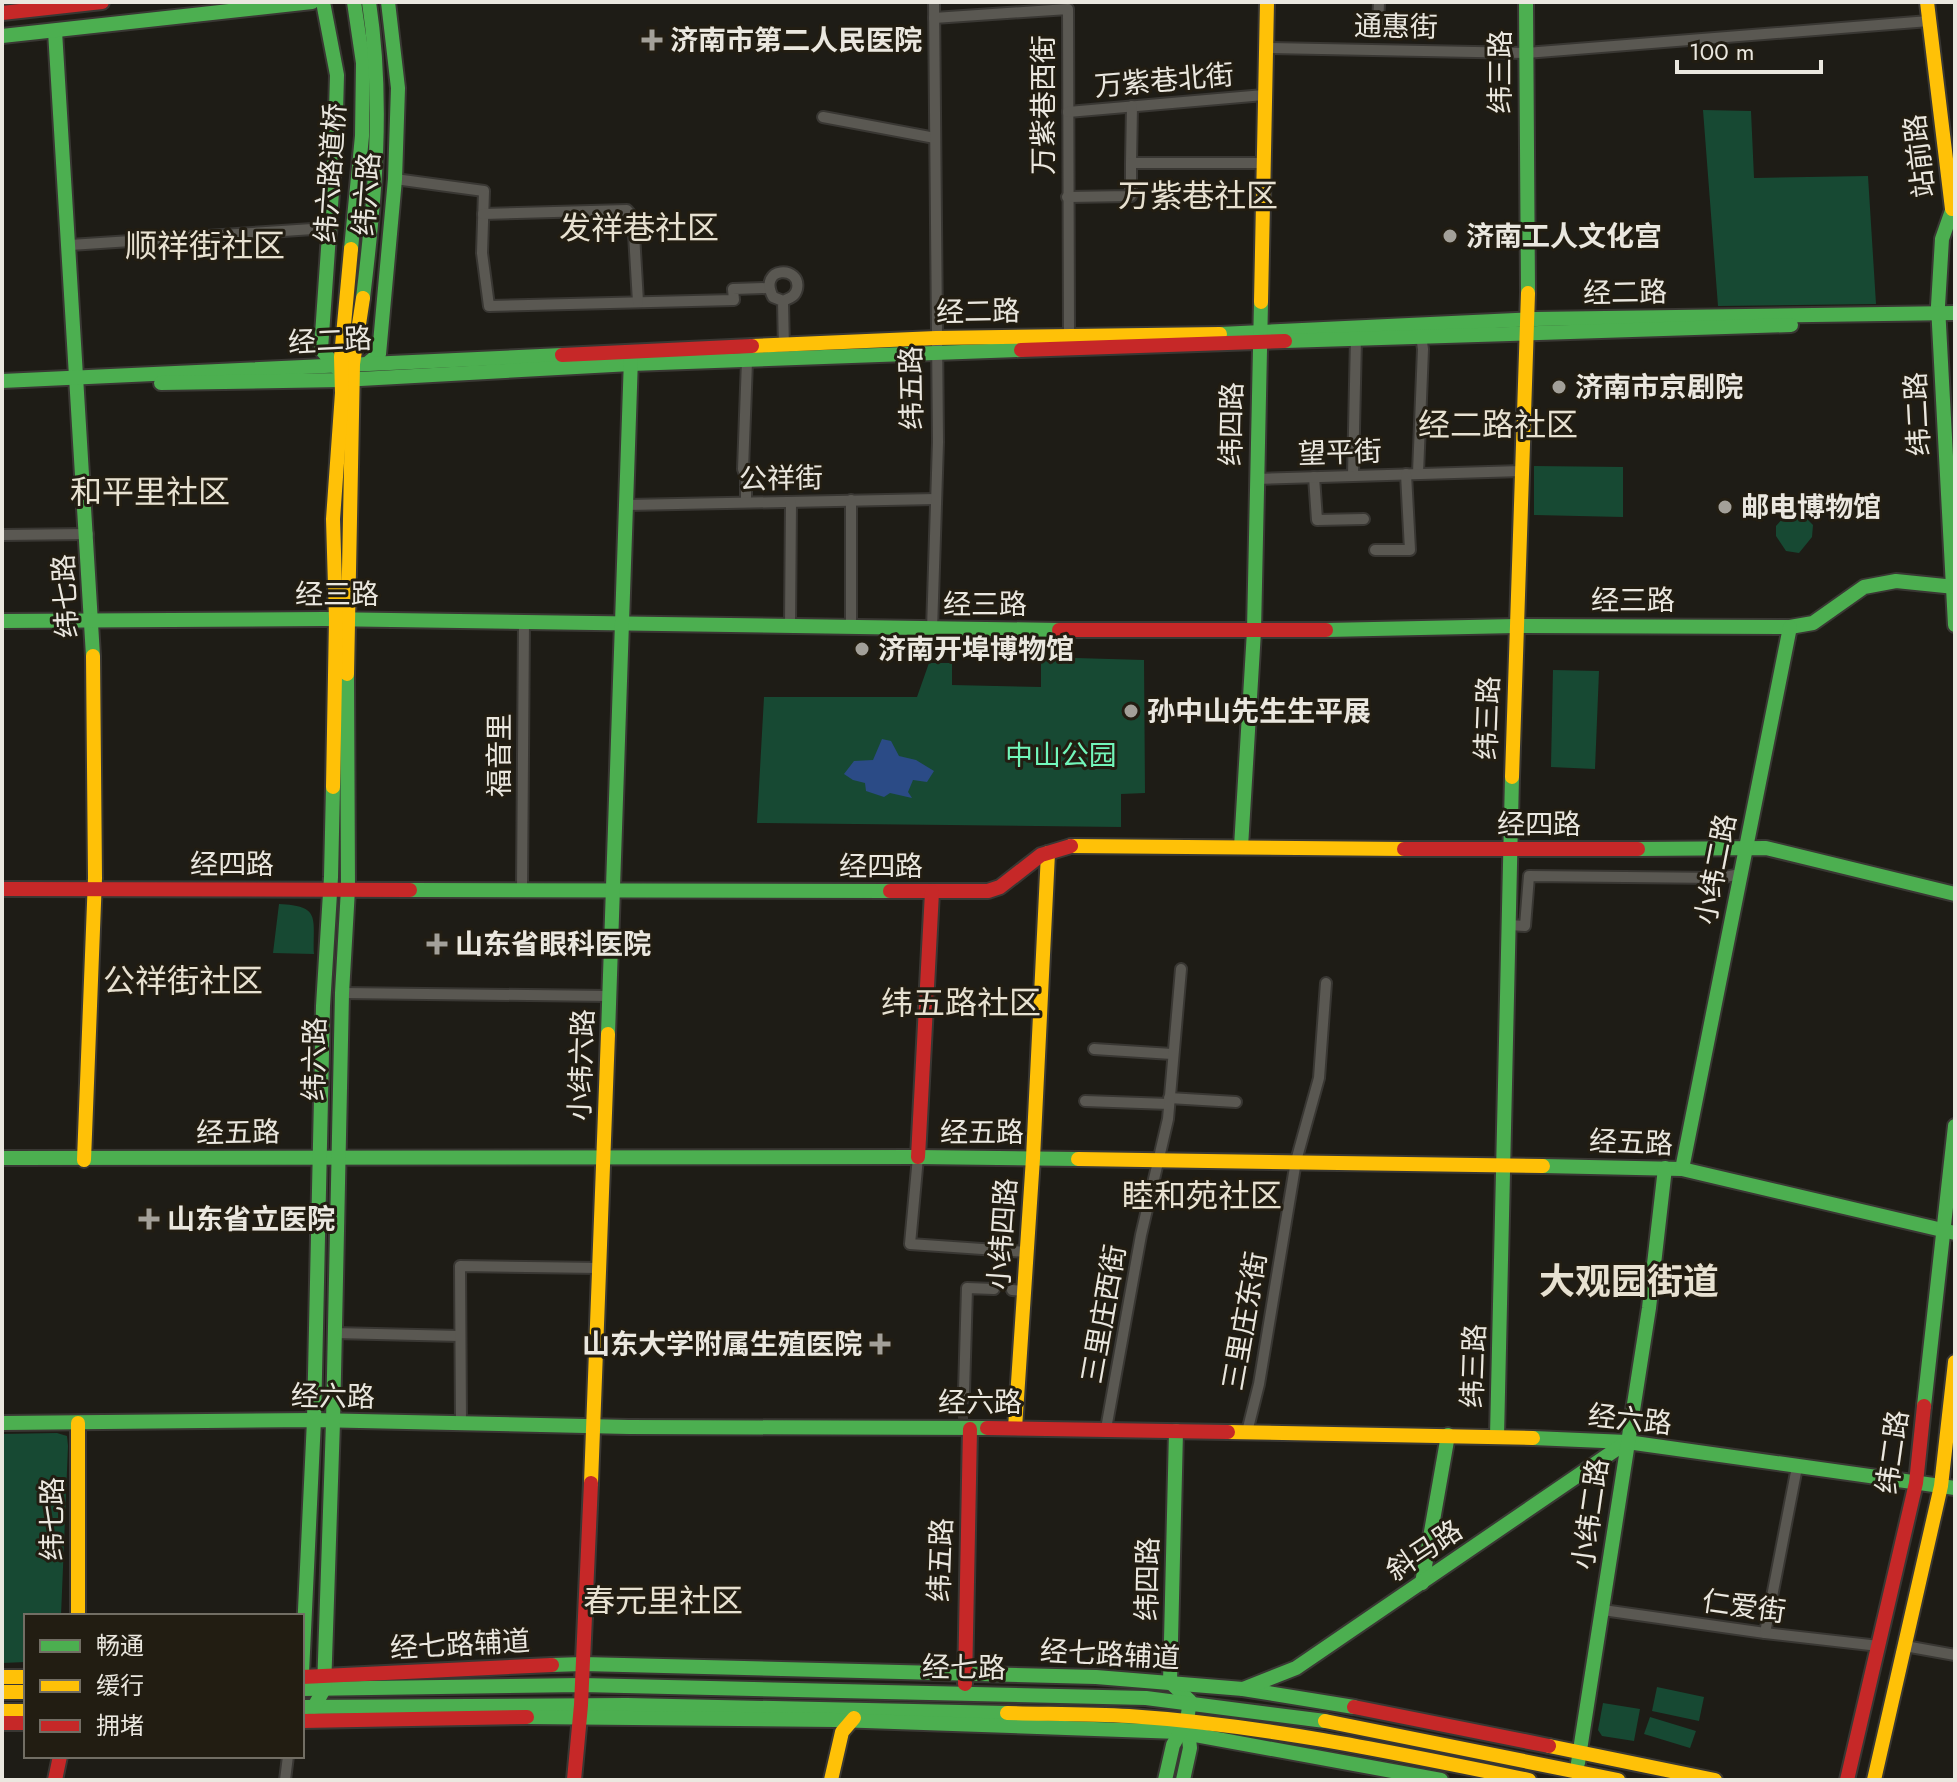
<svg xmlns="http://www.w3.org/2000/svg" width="1957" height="1782" viewBox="0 0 1957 1782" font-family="Jost,'Noto Sans SC',sans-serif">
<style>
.green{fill:#174933}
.water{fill:#2b4b86}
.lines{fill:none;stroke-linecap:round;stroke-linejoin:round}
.street-tunnel{stroke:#3d3a34;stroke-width:10;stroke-dasharray:10 5;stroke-linecap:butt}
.street-casing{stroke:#393733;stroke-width:14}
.fast-casing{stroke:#393733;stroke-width:18}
.slow-casing{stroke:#393733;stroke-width:18}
.jam-casing{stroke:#393733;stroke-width:18}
.street{stroke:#5a5852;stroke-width:10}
.fast{stroke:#4caf50;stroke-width:14}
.slow{stroke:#ffc107;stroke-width:14}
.jam{stroke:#c62828;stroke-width:14}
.poi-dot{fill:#a3a099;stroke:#221d12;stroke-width:3}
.labels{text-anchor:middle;stroke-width:6;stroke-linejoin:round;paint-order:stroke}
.street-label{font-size:28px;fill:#eae7df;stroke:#221d12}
.poi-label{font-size:28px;font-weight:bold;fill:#eae7df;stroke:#221d12;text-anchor:start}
.park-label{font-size:28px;fill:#72f6ba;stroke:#221d12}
.quarter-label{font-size:32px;fill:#e7e1d1;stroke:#221d12}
.district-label{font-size:36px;font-weight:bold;fill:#e7e1d1;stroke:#221d12}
</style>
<rect width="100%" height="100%" fill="#1e1c16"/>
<g class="green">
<path d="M1703,110L1751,111L1754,178L1868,176L1876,304L1718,306Z"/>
<path d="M1534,466L1623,467V517L1534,515Z"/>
<path d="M1789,511L1800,512L1813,525L1812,537L1799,553L1786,551L1776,536V526Z"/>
<path d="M1041,657L1144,660L1145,793L1121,794V827L757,823L764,697H917L929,663H952V685L1041,687Z"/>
<path d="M1553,670L1599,671L1595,769L1551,767Z"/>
<path d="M279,904C321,906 313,917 314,954L273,953Z"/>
<path d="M57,1433L67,1436L68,1446L61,1616H26V1662L2,1663V1434Z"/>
<path d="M1657,1687L1704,1697L1699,1721L1652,1711Z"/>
<path d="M1603,1703L1640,1709L1634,1741L1602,1736L1598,1730Z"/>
<path d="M1650,1717L1696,1731L1690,1748L1644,1734Z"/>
</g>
<path class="water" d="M882,739L891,741L899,756L916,760L934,771L927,782L913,780L908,792L912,798L890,793L884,797L866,791L865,783L853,780L844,774L854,761L873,760Z"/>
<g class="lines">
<path class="street-tunnel" d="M963,1419L964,1392"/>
<defs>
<g id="street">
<path d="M934,18L1068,9L1069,335"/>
<path d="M1378,27L1379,2"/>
<path d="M1266,48L1526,53L1929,21"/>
<path d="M1068,112L1264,95"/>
<path d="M823,117L935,138"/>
<path d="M1131,163L1132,106"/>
<path d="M395,179L484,191L482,253L489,306L734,300L733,289L768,288"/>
<path d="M1067,197L1131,196V163H1263"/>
<path d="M483,214L627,210L633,217L638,302"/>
<path d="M70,245L328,228"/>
<path d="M783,301L773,297C757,266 802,265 797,289C795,297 790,298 783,301L784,350"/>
<path d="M1418,473L1423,349L1421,336"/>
<path d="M1353,475L1356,338"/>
<path d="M1314,477L1317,520L1364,519"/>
<path d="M1256,479L1522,471"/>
<path d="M746,502V477L743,469L747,361"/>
<path d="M627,505L936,499"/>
<path d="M2,535L88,534"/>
<path d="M1375,550H1410L1406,474"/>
<path d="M790,626L791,502"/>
<path d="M851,628V500"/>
<path d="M932,630L938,442L934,2"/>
<path d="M522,889L524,622"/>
<path d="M1509,925L1525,926L1529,876L1720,878L1740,874"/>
<path d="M342,993L610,996"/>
<path d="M1094,1049L1172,1054"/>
<path d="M1169,1098L1236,1102"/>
<path d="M1085,1101L1169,1104"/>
<path d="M918,1157L910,1244L1026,1252"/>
<path d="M1012,1290L1024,1291"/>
<path d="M334,1333L460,1336"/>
<path d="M964,1392L967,1288L994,1289"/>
<path d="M461,1423L460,1266L600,1268"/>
<path d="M1106,1429L1141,1235L1168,1119L1181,969"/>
<path d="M1247,1432L1259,1384L1296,1161L1319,1078L1326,983"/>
<path d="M1603,1610L1765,1633L1879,1646"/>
<path d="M1765,1633L1797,1467"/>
<path d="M1905,1646L1955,1655"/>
<path d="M285,1780L288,1756"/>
</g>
<g id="fast">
<path d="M323,2L337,75L335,149L321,349L337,368"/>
<path d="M1526,2L1528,293"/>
<path d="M55,31L93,656"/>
<path d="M2,36L312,2"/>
<path d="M1955,202L1942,239L1938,306L1955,625"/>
<path d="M351,249L362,136L363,63L354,2"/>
<path d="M363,298C375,199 384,102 369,2"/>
<path d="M1220,334L1535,319L1955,313"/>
<path d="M1285,341L1791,325"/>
<path d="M367,364L379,354L395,179L398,88L388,2"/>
<path d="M2,381L562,355"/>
<path d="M161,383L342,380L631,364L1021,350"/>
<path d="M2,621L324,619L1059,630"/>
<path d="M1326,630L1516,626L1790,627L1813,623L1864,587L1896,581L1955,587"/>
<path d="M1241,847L1254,631L1261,302"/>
<path d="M1638,849L1766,848L1955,894"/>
<path d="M410,890L890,891"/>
<path d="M608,1034L631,358"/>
<path d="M2,1158L918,1157L1078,1159"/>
<path d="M1543,1166L1682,1169L1955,1233"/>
<path d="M1682,1169L1790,627"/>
<path d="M1924,1406L1955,1126"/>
<path d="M2,1423L314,1420L629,1427L987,1428"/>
<path d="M1176,1431L1170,1682L1190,1701L1187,1720L1190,1748L1183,1780"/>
<path d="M1497,1436L1512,777"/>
<path d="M1533,1438L1627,1442L1955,1488"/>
<path d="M1422,1583L1448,1435"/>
<path d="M552,1665L583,1664L1096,1677L1243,1689L1354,1707"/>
<path d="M302,1673L314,1420L323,1006L331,877L333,787"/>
<path d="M302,1689L582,1685L1146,1698L1325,1721"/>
<path d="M1243,1689L1296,1668L1627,1442"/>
<path d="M302,1707L627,1705L1007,1713"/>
<path d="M314,1707L324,1689L333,1422L342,993L348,889L347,674"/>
<path d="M527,1717L836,1720L1179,1732L1441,1780"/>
<path d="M1578,1763L1649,1308L1665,1168"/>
<path d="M1165,1780L1173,1745L1183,1727"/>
</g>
<g id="slow">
<path d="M1927,2L1952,209"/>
<path d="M1261,302L1267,2"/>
<path d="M752,346L936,338L1220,334"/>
<path d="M347,674L353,364L363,298"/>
<path d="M1512,777L1528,293"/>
<path d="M333,787L336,619L333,519L342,393L341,357L351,249"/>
<path d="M1071,846L1404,849"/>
<path d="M1078,1159L1543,1166"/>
<path d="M84,1160L95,878L93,656"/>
<path d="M78,1423V1616"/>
<path d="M1015,1428L1033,1158L1048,853"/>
<path d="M1228,1432L1533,1438"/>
<path d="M591,1483L608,1034"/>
<path d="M2,1677H26"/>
<path d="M2,1692H26"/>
<path d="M2,1711H26"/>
<path d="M1007,1713C1047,1714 1089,1714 1129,1716C1264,1725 1397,1753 1529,1780"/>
<path d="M1325,1721L1618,1780"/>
<path d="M1549,1746L1715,1780"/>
<path d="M831,1780L842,1732L854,1718"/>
<path d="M1874,1780L1941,1486L1955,1362"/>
</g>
<g id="jam">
<path d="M2,13L102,2"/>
<path d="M1021,350L1285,341"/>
<path d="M562,355L752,346"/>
<path d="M1059,630H1326"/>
<path d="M1404,849H1638"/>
<path d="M2,889L410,890"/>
<path d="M890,891H988L1000,887L1041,855L1071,846"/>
<path d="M918,1157L932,892"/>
<path d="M987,1428L1228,1432"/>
<path d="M302,1677L552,1665"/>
<path d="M965,1684L970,1429"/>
<path d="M1354,1707L1549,1746"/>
<path d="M302,1721L527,1717"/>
<path d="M2,1723H26"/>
<path d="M55,1780L60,1756"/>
<path d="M574,1780L581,1705L591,1483"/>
<path d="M1847,1780L1916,1483L1924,1406"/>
</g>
</defs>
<use href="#street" class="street-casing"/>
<use href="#fast" class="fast-casing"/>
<use href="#slow" class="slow-casing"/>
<use href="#jam" class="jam-casing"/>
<use href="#street" class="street"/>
<use href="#fast" class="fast"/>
<use href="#slow" class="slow"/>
<use href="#jam" class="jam"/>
</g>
<g class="poi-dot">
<path d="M648 28h8v8h8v8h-8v8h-8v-8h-8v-8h8z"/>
<circle cx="1450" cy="236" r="8"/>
<circle cx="1559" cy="387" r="8"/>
<circle cx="1725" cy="507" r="8"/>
<circle cx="862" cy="649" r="8"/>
<circle cx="1131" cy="711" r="8"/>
<path d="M433 932h8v8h8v8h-8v8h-8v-8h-8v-8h8z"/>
<path d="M145 1207h8v8h8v8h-8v8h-8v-8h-8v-8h8z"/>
<path d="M876 1332h8v8h8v8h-8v8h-8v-8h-8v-8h8z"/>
</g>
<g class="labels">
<g class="street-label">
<text transform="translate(1396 26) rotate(1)" y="10">通惠街</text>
<text transform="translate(1500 72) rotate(-90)" y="10">纬三路</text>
<text transform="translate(1164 80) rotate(-5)" y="10">万紫巷北街</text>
<text transform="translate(1043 105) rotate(-90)" y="10">万紫巷西街</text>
<text transform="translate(1919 156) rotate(-97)" y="10">站前路</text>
<text transform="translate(330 173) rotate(-86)" y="10">纬六路道桥</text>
<text transform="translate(366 194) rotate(-86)" y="10">纬六路</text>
<text transform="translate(1625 292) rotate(-1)" y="10">经二路</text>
<text transform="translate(978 311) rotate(-1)" y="10">经二路</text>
<text transform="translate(330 340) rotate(-3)" y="10">经二路</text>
<text transform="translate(911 388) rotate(-91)" y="10">纬五路</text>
<text transform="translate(1917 414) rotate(-93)" y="10">纬二路</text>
<text transform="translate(1231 424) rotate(-89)" y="10">纬四路</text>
<text transform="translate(1340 452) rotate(-2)" y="10">望平街</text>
<text transform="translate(781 478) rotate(-1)" y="10">公祥街</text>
<text x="337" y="604">经三路</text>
<text transform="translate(65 596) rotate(-93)" y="10">纬七路</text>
<text x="1633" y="610">经三路</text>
<text x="985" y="614">经三路</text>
<text transform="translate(1487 718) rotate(-88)" y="10">纬三路</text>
<text transform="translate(499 755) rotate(-90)" y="10">福音里</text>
<text x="1539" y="834">经四路</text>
<text x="232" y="874">经四路</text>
<text x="881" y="876">经四路</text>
<text transform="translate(1715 869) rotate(-79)" y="10">小纬二路</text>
<text transform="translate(314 1059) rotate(-89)" y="10">纬六路</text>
<text transform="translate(581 1065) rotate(-88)" y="10">小纬六路</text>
<text transform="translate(238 1132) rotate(-1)" y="10">经五路</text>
<text x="982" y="1142">经五路</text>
<text transform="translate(1631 1142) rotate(2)" y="10">经五路</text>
<text transform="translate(1002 1234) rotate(-86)" y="10">小纬四路</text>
<text transform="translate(1103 1314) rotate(-80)" y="10">三里庄西街</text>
<text transform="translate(1244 1321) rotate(-80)" y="10">三里庄东街</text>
<text transform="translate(1473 1366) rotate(-88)" y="10">纬三路</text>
<text transform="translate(333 1396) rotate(1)" y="10">经六路</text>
<text x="980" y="1412">经六路</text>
<text transform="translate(1630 1419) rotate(6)" y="10">经六路</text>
<text transform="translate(1892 1452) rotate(-82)" y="10">纬二路</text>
<text transform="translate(1590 1514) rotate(-82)" y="10">小纬二路</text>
<text transform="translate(52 1519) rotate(-90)" y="10">纬七路</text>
<text transform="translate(1424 1550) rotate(-34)" y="10">斜马路</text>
<text transform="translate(940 1560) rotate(-88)" y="10">纬五路</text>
<text transform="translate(1147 1579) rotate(-89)" y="10">纬四路</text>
<text transform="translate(1744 1606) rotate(8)" y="10">仁爱街</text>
<text transform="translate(460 1644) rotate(-3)" y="10">经七路辅道</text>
<text transform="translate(1110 1654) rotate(3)" y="10">经七路辅道</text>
<text transform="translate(964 1667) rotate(1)" y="10">经七路</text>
</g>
<g class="poi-label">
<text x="670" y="50">济南市第二人民医院</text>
<text x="1466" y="246">济南工人文化宫</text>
<text x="1575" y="397">济南市京剧院</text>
<text x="1741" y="517">邮电博物馆</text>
<text x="878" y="659">济南开埠博物馆</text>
<text x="1147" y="721">孙中山先生生平展</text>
<text x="455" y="954">山东省眼科医院</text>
<text x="167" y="1229">山东省立医院</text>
<text x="862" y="1354" text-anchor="end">山东大学附属生殖医院</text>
</g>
<g class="park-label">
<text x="1061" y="765">中山公园</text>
</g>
<g class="quarter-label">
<text x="1198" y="207">万紫巷社区</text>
<text x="639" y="239">发祥巷社区</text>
<text x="205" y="257">顺祥街社区</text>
<text x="1498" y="436">经二路社区</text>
<text x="150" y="503">和平里社区</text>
<text x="183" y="992">公祥街社区</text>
<text x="961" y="1014">纬五路社区</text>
<text x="1202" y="1207">睦和苑社区</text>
<text x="663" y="1612">春元里社区</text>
</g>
<g class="district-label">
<text x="1629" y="1294">大观园街道</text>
</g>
</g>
<rect width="1957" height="1782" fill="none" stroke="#eae7df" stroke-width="8"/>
<rect x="24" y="1614" width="280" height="144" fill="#221d12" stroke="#726e64" stroke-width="2"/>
<rect x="40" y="1640" width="40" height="12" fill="#4caf50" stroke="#726e64" stroke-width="2"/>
<text x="96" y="1654" font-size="24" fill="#eae7df">畅通</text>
<rect x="40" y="1680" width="40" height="12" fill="#ffc107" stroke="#726e64" stroke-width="2"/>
<text x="96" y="1694" font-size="24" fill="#eae7df">缓行</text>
<rect x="40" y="1720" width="40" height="12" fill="#c62828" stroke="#726e64" stroke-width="2"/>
<text x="96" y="1734" font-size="24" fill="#eae7df">拥堵</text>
<path d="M1677 60v12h144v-12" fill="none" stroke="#eae7df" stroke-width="4"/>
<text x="1689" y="60" font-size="24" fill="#eae7df" stroke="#221d12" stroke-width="6" paint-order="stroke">100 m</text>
</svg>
